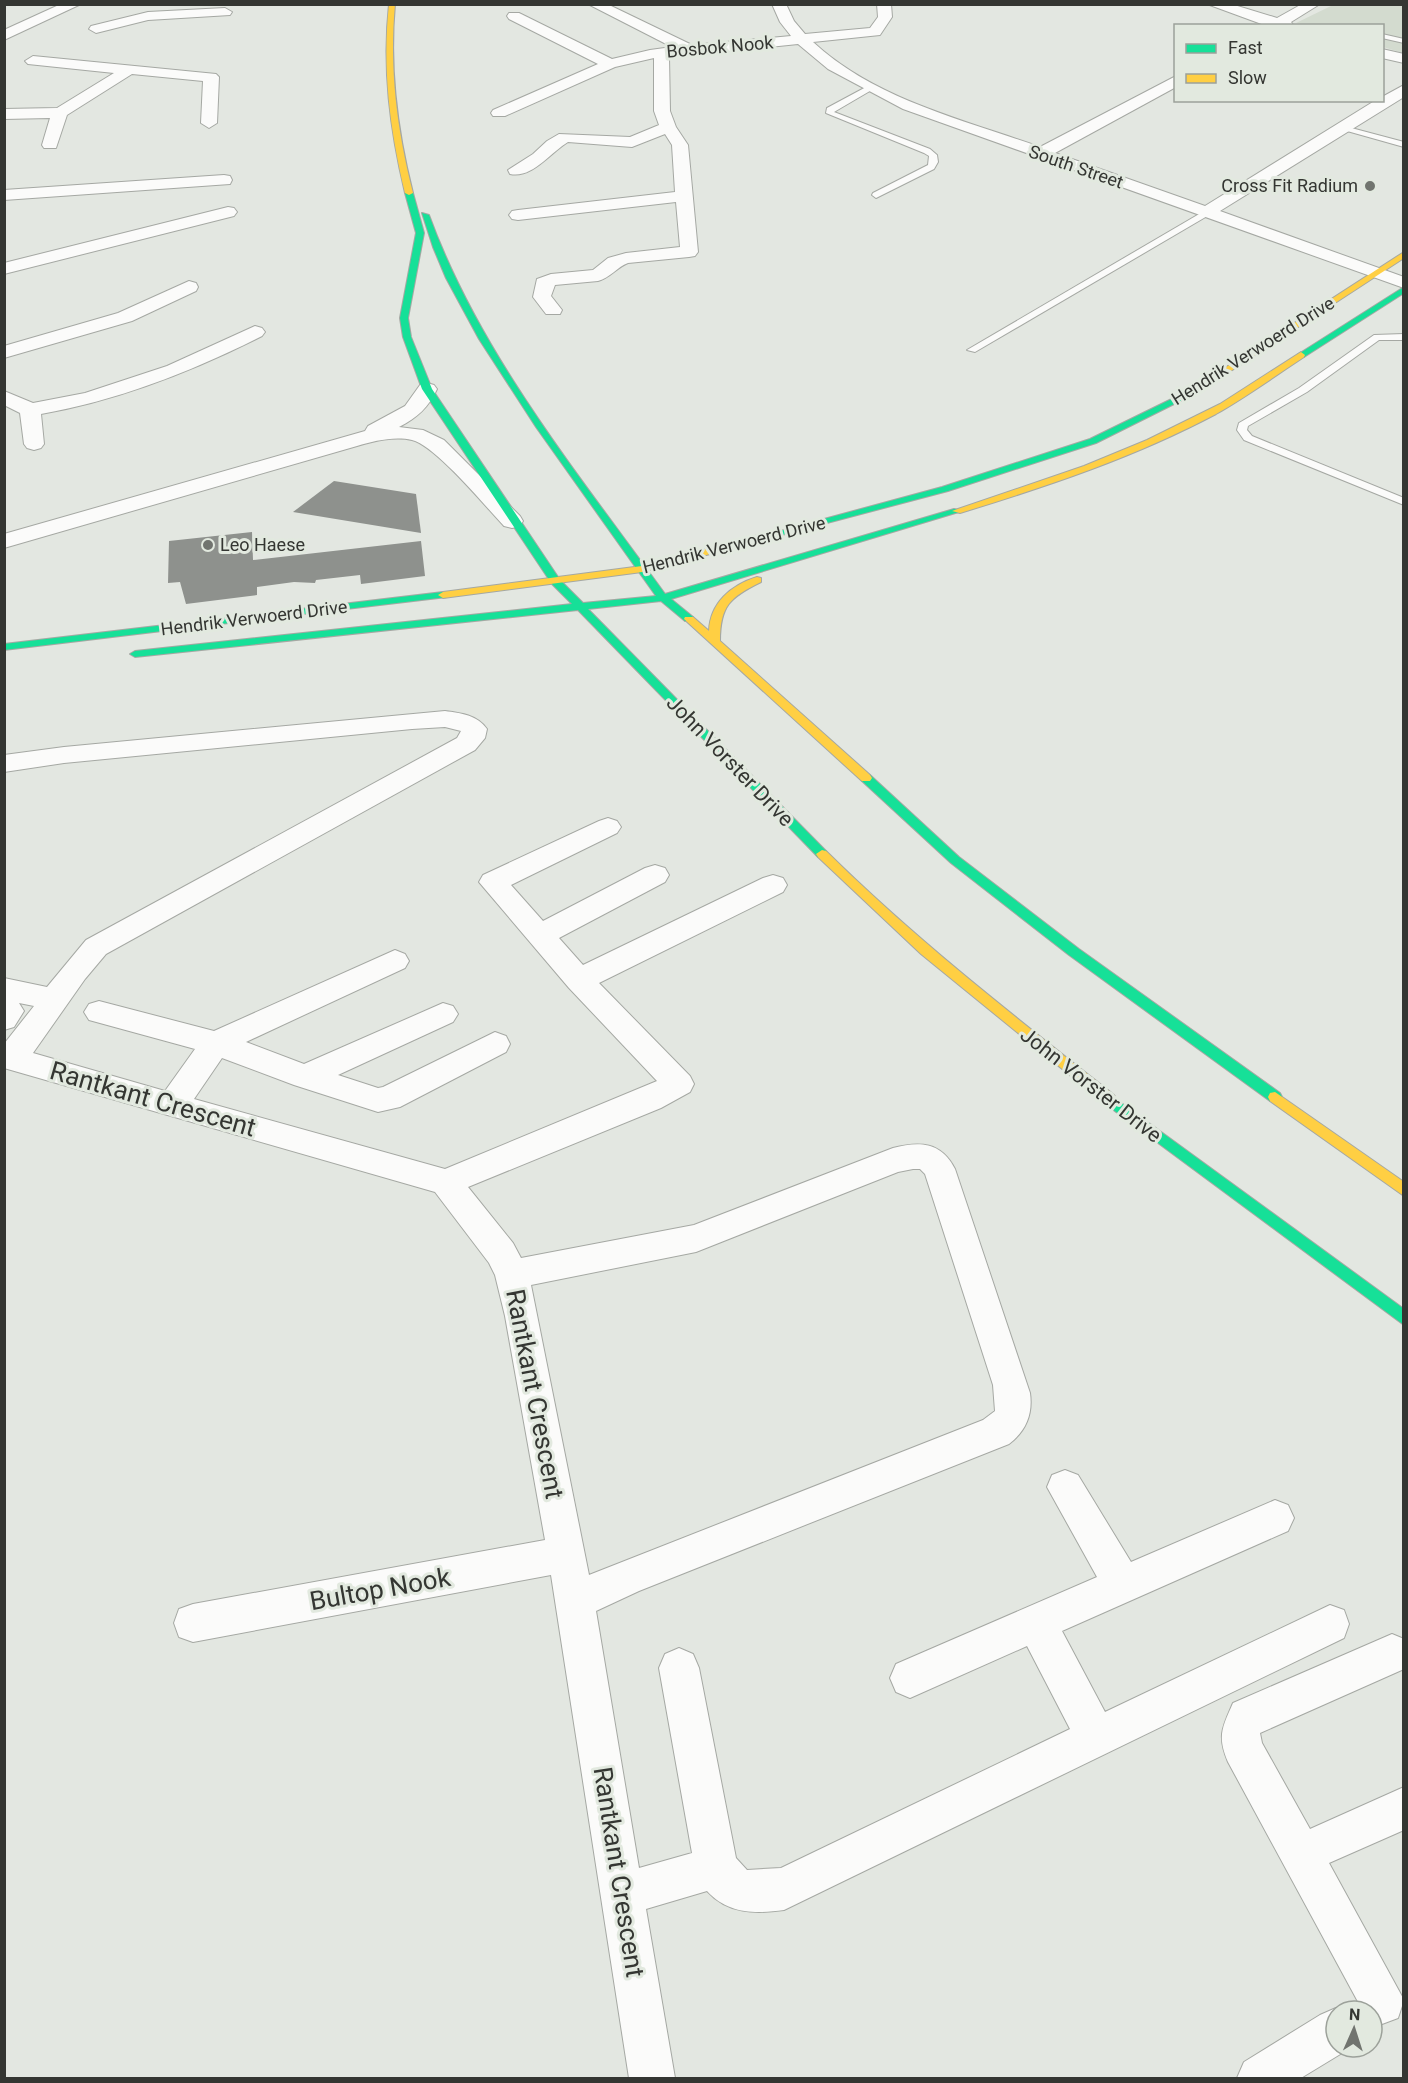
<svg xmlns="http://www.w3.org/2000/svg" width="1408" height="2083" viewBox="0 0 1408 2083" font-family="Roboto,sans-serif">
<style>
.built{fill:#d3dbcf}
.building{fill:#8e918d}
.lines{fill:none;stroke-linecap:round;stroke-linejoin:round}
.lane-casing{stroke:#a5a8a3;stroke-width:2}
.street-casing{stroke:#a5a8a3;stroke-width:2}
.fast-casing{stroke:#a5a8a3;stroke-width:2}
.slow-casing{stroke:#a5a8a3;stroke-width:2}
.lane{fill:#fbfbfa;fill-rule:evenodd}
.street{fill:#fbfbfa;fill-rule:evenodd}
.fast{fill:#16e098;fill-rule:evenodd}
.slow{fill:#ffcf43;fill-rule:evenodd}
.poi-dot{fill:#71746f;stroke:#e2e9df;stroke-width:2}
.labels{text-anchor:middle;stroke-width:6;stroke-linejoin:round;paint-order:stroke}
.far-street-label{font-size:18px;fill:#343632;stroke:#e2e9df}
.far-poi-label{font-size:18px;fill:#343632;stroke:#e2e9df;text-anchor:end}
.street-label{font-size:21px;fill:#343632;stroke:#e2e9df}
.near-street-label{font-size:26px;fill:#343632;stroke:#e2e9df}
</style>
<rect width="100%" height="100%" fill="#e3e7e1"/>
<path class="built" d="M1333,5H1403V53L1383,47L1382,26H1307L1296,23Z"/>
<g class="building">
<path d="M334,481L416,494L421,533L293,512Z"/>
<path d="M252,532L253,560L421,541L425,576L361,584L360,575L316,580L315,583L294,582L257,587V595L186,604L180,582L168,583L169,541Z"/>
</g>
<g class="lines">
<defs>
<g id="lane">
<path d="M1382,34L1404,39V43L1382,38Z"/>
<path d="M868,86L875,88L834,112L930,149L937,155L938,162L934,169L876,198L872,195L873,193L928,165L929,156L924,153L826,113L827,108Z"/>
<path d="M1340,125L1404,142V147L1340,129Z"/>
<path d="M1206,210L1210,213L1209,215L975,352L967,350Z"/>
<path d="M1404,334V340H1379L1307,392L1248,426L1247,430L1252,436L1404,498V505L1244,440L1237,430L1239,423L1299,388L1374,335Z"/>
</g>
<g id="street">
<path d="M61,4H81L4,40V30Z"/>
<path d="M588,4H607L692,45L791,36L780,22L772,4H786L794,21L805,34L870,28L878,17L877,4H891L892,17L880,35L813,42C874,99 964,120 1040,147L1176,76V87L1055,153L1205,206L1376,100H1382V97L1404,85V97L1220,211L1404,277V288L903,109L828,69L798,44L669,57L670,111L676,127L688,145L698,252L695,256L689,257L628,263C617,267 610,278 598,281L555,285L551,296L562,310L560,314H546L533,297L537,279L551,274L593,270L608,258L626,253L680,247L676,202L518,220L512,219L509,215L512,211L518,210L675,192L672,145L665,134L632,147L568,142C551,152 532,179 510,174L508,170L533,154L547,141L559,134L630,137L659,125L654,111V58L615,67L505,116H493L491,113L493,110L598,64L509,19L507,16L509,13H519L612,59L650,50L672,47Z"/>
<path d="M1207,4H1231L1277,18L1302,4H1320L1291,22L1294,26H1267Z"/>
<path d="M225,8L232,12L230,15L148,20L96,33L89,29L91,26L148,12Z"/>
<path d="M1382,49L1404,54V63L1382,58Z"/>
<path d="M33,56L216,74L219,77L217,123L209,128L201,123L203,81L132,74L67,115L56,148H44L42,145L50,118L4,119V109L57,108L114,73L28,64L25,61Z"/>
<path d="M224,175L230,176L232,180L230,184L4,200V190Z"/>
<path d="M228,207L234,208L237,212L234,216L4,274V263Z"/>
<path d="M189,281L196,283L198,287L196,291L132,321L4,358V346L118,313Z"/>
<path d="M255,326L262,328L265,332L262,336C191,372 119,400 41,414L44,444L41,448L34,450L27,448L24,444L20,413L4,405V391L33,403L85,393L167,366Z"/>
<path d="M427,383L434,385L437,389C429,407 417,418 399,427L423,430L444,440L520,516L523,521L520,526L512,528L504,526C485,506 436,446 412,440C394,436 374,441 357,446L4,548V534L365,431L368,426L405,406L420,385Z"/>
<path d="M445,711C461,713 477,715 487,729L485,738L475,750L106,954L85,979L33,1053L165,1091L195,1049L89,1020L84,1012L89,1004L99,1001L214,1031L395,950L405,954L409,961L405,968L246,1042L304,1064L443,1003L453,1006L458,1014L453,1022L338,1075L378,1088L383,1087L495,1032L506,1036L510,1044L506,1052L400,1107L378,1112L294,1085L222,1058L194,1099L445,1169L657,1081L569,988L479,882L483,875L599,821L608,818L617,821L621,827L617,833L511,885L543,921L645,868L655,865L665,868L669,875L665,882L559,938L583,965L763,878L773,875L783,878L787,885L783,892L599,983L690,1076L694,1084L690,1092L661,1108L468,1187L513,1243L521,1258L694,1225L893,1148C920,1141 941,1142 955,1169L1030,1393C1033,1414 1026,1431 1009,1444L639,1591L596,1611L639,1868L692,1853L659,1668L665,1654L679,1648L693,1654L699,1668L736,1858L747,1870L781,1868L1070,1729L1027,1646L910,1698L896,1692L890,1678L896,1664L1097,1577L1047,1487L1052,1475L1065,1470L1078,1475L1131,1562L1275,1500L1288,1505L1294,1518L1288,1531L1062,1631L1105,1712L1330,1605L1344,1610L1349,1624L1344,1638L784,1910C755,1914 728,1914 707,1891L646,1909L675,2078H629L551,1575L193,1642L179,1637L174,1623L179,1609L193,1604L545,1540L505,1316L495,1275L489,1263L435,1192L4,1068V1044L34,1006L19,1003L24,1011L14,1027L4,1030V978L47,987L86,940L457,738L461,731L445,727L412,729L64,763L4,772V755L64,747ZM913,1169H920L925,1174L993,1385L995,1411L983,1420L589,1575L531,1285L696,1252L898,1172Z"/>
<path d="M1392,1634L1404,1639V1669L1260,1733L1262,1743L1310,1829L1404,1787V1830L1329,1863L1404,2000L1398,2018L1382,2024L1372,2020V2011H1363L1228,1762C1217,1736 1222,1728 1233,1703Z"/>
<path d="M1336,2008L1342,2011H1336V2047H1352L1301,2078H1237L1244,2062L1320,2015Z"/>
</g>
<g id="fast">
<path d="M409,191L413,193L424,233L408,318L411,337L432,389L560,580L583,603L656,596L536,427L479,339L446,278L433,247L422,213L429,215C480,355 579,475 665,594L954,509L962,511L671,599L693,617V621H685L661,601L588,609L826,851L828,854L826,857H818L578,610L135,657L130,654L135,651L572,604L552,584L422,389L403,337L400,318L416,233L405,193Z"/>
<path d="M1404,287V293L1304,357L1297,355Z"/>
<path d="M1188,391L1196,393L1096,443L948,491L759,541L754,538L942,487L1090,439Z"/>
<path d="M443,592L447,593V597L4,650V644Z"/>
<path d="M866,774L870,775L959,857L1079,949L1280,1093L1282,1097L1280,1101H1270L1069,955L951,863L862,781L860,778L862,775Z"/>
<path d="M1109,1094L1404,1309V1325L1104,1103L1102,1099L1104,1095Z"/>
</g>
<g id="slow">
<path d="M389,4H395C389,69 397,130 413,193L409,195L405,193C390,130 382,69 389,4Z"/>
<path d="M1404,252V258L1194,395L1186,393Z"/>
<path d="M1301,352L1305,355L1304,357C1275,376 1246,397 1216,414C1135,457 1048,486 960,513L952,511L1084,466L1147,440L1220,404Z"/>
<path d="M759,535L764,538L763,540L642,572L443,598L438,595L443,592L642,566Z"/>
<path d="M757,577L761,578V582C730,597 720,606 720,641L870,775L872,778L870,781H862L684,619L685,617H693L709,631C710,603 731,585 757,577Z"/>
<path d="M822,850L826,851C916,940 1015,1017 1114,1095L1116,1099L1114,1103H1104L921,954L818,857L816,854Z"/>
<path d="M1275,1092L1404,1182V1196L1270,1101L1268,1097L1270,1093Z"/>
</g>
</defs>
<use href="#lane" class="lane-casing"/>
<use href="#street" class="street-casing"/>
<use href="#fast" class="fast-casing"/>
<use href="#slow" class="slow-casing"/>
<use href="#lane" class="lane"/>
<use href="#street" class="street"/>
<use href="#fast" class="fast"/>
<use href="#slow" class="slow"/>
</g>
<g class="poi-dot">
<circle cx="1370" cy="186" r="6"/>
<circle cx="208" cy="545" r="6"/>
</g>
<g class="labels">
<g class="far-street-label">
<text transform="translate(720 47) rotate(-5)" y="6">Bosbok Nook</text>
<text transform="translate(1076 167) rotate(19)" y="6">South Street</text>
<text transform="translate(1253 351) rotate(-32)" y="6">Hendrik Verwoerd Drive</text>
<text transform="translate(734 545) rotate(-14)" y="6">Hendrik Verwoerd Drive</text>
<text transform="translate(254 618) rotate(-7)" y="6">Hendrik Verwoerd Drive</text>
</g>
<g class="far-poi-label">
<text x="1358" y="192">Cross Fit Radium</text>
<text x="220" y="551" text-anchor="start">Leo Haese</text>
</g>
<g class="street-label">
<text transform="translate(730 761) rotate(46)" y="7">John Vorster Drive</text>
<text transform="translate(1091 1085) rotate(38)" y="7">John Vorster Drive</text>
</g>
<g class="near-street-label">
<text transform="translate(153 1099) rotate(16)" y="9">Rantkant Crescent</text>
<text transform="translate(535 1394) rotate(79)" y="9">Rantkant Crescent</text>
<text transform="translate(380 1589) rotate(-10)" y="9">Bultop Nook</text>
<text transform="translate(619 1872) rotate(81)" y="9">Rantkant Crescent</text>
</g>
</g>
<rect width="1408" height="2083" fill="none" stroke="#343632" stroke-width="12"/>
<rect x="1174" y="24" width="210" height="78" fill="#e2e9df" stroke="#9ca19a" stroke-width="1.5"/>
<rect x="1186" y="44" width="30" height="9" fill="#16e098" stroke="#9ca19a" stroke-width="1.5"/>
<text x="1228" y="54" font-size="18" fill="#343632">Fast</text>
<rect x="1186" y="74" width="30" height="9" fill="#ffcf43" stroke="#9ca19a" stroke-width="1.5"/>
<text x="1228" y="84" font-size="18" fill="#343632">Slow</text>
<g transform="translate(1354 2029) rotate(3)"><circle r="28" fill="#e2e9df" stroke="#9ca19a" stroke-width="1.5"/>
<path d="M0-4.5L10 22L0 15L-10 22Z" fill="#71746f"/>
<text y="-9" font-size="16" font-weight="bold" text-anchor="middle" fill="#343632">N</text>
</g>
</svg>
